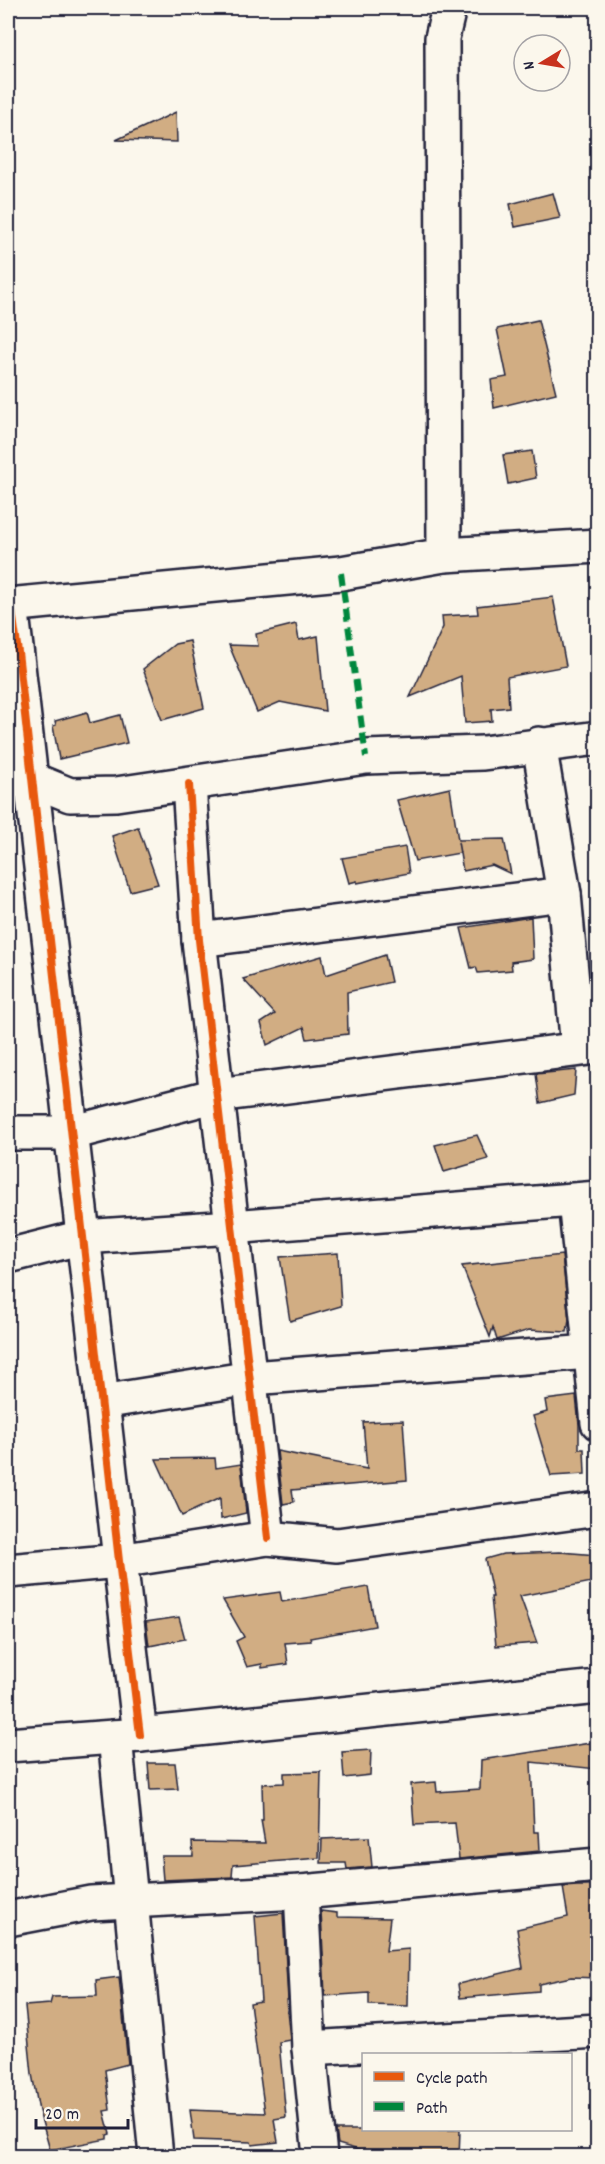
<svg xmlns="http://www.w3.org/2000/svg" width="605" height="2164" viewBox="0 0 605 2164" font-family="Dekko,sans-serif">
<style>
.building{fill:#d1ad83;stroke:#22223b;stroke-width:1.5}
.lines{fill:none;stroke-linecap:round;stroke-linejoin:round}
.minor-casing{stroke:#22223b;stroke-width:38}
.minor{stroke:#fbf7ec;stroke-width:33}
.quiet{stroke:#00873e;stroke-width:6;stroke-dasharray:12 6;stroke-linecap:butt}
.cycleway-casing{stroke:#fbf7ec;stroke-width:11}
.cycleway{stroke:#e8590c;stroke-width:8}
</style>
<rect width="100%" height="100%" fill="#fbf7ec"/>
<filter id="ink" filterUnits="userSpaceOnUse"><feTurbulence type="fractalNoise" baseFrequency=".0167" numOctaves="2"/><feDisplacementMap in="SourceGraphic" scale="12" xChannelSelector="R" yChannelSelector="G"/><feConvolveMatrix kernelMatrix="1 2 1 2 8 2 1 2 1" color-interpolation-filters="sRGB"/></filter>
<g filter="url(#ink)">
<g class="building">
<path d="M176,112L177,142L116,140Z"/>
<path d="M553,193L560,218L515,227L510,204Z"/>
<path d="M538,320L556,393L494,408L491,380L507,377L497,329Z"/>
<path d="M532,451L536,478L508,484L503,455Z"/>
<path d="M553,597L566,666L507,677L509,707L491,709L492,721L465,723L461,676L410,697L443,627L442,616L478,614L477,606Z"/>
<path d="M296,624L299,640L318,636L325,711L280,702L257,712L229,645L258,646L256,634Z"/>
<path d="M190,641L204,708L162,720L143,669L175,644Z"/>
<path d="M87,712L90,723L120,715L127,743L59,759L53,726L56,725L55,721Z"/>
<path d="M450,788L458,840L504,839L511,874L492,865L463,871L458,842L460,853L415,861L397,800Z"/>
<path d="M138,827L158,884L130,891L112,836Z"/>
<path d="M405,847L409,873L357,883V881L349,883L342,858Z"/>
<path d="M531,917L533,959L511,962L512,970L478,973L476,967L471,968L461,928Z"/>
<path d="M385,955L391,982L347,992L348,1034L307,1039L304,1027L267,1045L261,1023L275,1014L243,979L322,956L326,975Z"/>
<path d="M576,1070L574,1095L540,1103L536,1074Z"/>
<path d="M477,1135L488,1159L444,1172L435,1145Z"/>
<path d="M338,1253L341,1306L290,1321L280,1257Z"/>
<path d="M562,1255L569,1320L567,1332L529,1330L497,1340L493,1327L490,1337L462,1266Z"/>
<path d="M576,1396L579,1425V1449H584L585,1474L551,1476L533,1416L547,1412L545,1400Z"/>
<path d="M403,1420L407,1480L292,1490L294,1502L283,1504L277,1451L367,1469L363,1422Z"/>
<path d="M215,1458L216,1468L241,1464L246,1513L221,1519L220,1498L182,1516L156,1459Z"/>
<path d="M560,1552L597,1555V1581L520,1596L537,1643L496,1646L491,1597H493L485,1559L503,1554Z"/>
<path d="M368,1587L375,1626L310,1638L311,1641L285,1643L288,1664L262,1668V1664L247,1667L236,1641L244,1637L223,1600L280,1592L282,1602Z"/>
<path d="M179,1617L185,1639L149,1646L146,1622Z"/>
<path d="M597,1742V1769L531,1762L534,1832H539L540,1851L459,1859L455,1823L414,1825L411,1784L436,1782L437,1792L480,1789L481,1760Z"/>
<path d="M371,1750L370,1775L344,1778L342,1752Z"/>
<path d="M148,1763H175L178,1789L150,1790Z"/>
<path d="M321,1772L319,1858L233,1865L232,1877L163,1880L161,1856H193L192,1842L265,1843L261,1820H263L262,1784L284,1783V1773Z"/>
<path d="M369,1837L372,1867L347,1869L346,1863H321L322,1839Z"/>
<path d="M577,1886H597V1978L571,1977L539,1984V1991L460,1998L458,1984L523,1968L517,1929L568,1917L563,1887Z"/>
<path d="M321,1911L337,1913V1917L390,1918L386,1951L409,1949L408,2006L369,2005V1993L325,1996Z"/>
<path d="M283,1913L288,2000H286L290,2040L279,2042L286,2117L274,2119L278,2142L252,2145L251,2142L194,2140L190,2110L265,2113L250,2003L261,2001L255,1916Z"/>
<path d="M119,1977L128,2064L105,2070L110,2110L104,2111L110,2134L107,2135V2139L50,2150L39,2111L32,2074L25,2006L50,2004L52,1997L97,1996L96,1980Z"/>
<path d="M336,2130H460L459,2157H382L338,2144Z"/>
</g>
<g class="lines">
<defs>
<g id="minor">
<path d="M444,555L442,38L449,8"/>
<path d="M11,604L140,1735"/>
<path d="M8,605L341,573L444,555L598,546"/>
<path d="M539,744L564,894L578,1049"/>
<path d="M8,781L31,779L70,795L116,794L366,757L483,753L598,738"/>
<path d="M189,784L199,940L268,1538"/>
<path d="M199,940L564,894"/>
<path d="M8,1133H71L217,1095L598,1047"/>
<path d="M575,1201L598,1423"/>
<path d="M8,1256L83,1237L232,1227L598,1198"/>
<path d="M102,1402L251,1378L590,1352"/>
<path d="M8,1571L119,1561L268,1538L337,1545L598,1509"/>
<path d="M115,1737L156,2156"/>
<path d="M8,1745L140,1735L598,1687"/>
<path d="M301,1892L309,2048L320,2156"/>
<path d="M8,1919L91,1903L301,1892L598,1865"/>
<path d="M309,2048L598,2031"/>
</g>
</defs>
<use href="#minor" class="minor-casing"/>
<use href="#minor" class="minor"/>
<path class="quiet" d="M341,573L366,757"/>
<defs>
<g id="cycleway">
<path d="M8,605L11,604L18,652L119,1561L140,1735"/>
<path d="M189,784L199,940L268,1538"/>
</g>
</defs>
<use href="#cycleway" class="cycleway-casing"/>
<use href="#cycleway" class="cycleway"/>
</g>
</g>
<rect width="605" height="2164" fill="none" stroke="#fbf7ec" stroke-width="30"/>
<rect x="15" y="15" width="575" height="2134" fill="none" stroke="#22223b" stroke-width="2" filter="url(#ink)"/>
<rect x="362" y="2053" width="210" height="78" fill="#fbf7ec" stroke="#a4a2a5" stroke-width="1.5"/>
<rect x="374" y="2072" width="30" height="9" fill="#e8590c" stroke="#a4a2a5" stroke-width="1.5"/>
<text x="416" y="2083" font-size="18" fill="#22223b">Cycle path</text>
<rect x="374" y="2102" width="30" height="9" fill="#00873e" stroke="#a4a2a5" stroke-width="1.5"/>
<text x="416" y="2113" font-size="18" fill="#22223b">Path</text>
<g transform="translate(542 63) rotate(259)"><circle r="28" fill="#fbf7ec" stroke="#a4a2a5" stroke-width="1.5"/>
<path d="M0-4.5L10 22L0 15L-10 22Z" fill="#c8321e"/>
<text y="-9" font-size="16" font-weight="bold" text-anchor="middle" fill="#22223b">N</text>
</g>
<path d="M36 2119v9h92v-9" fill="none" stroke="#22223b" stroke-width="3"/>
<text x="45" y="2119" font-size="18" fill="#22223b" stroke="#fbf7ec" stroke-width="4.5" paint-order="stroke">20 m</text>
</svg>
